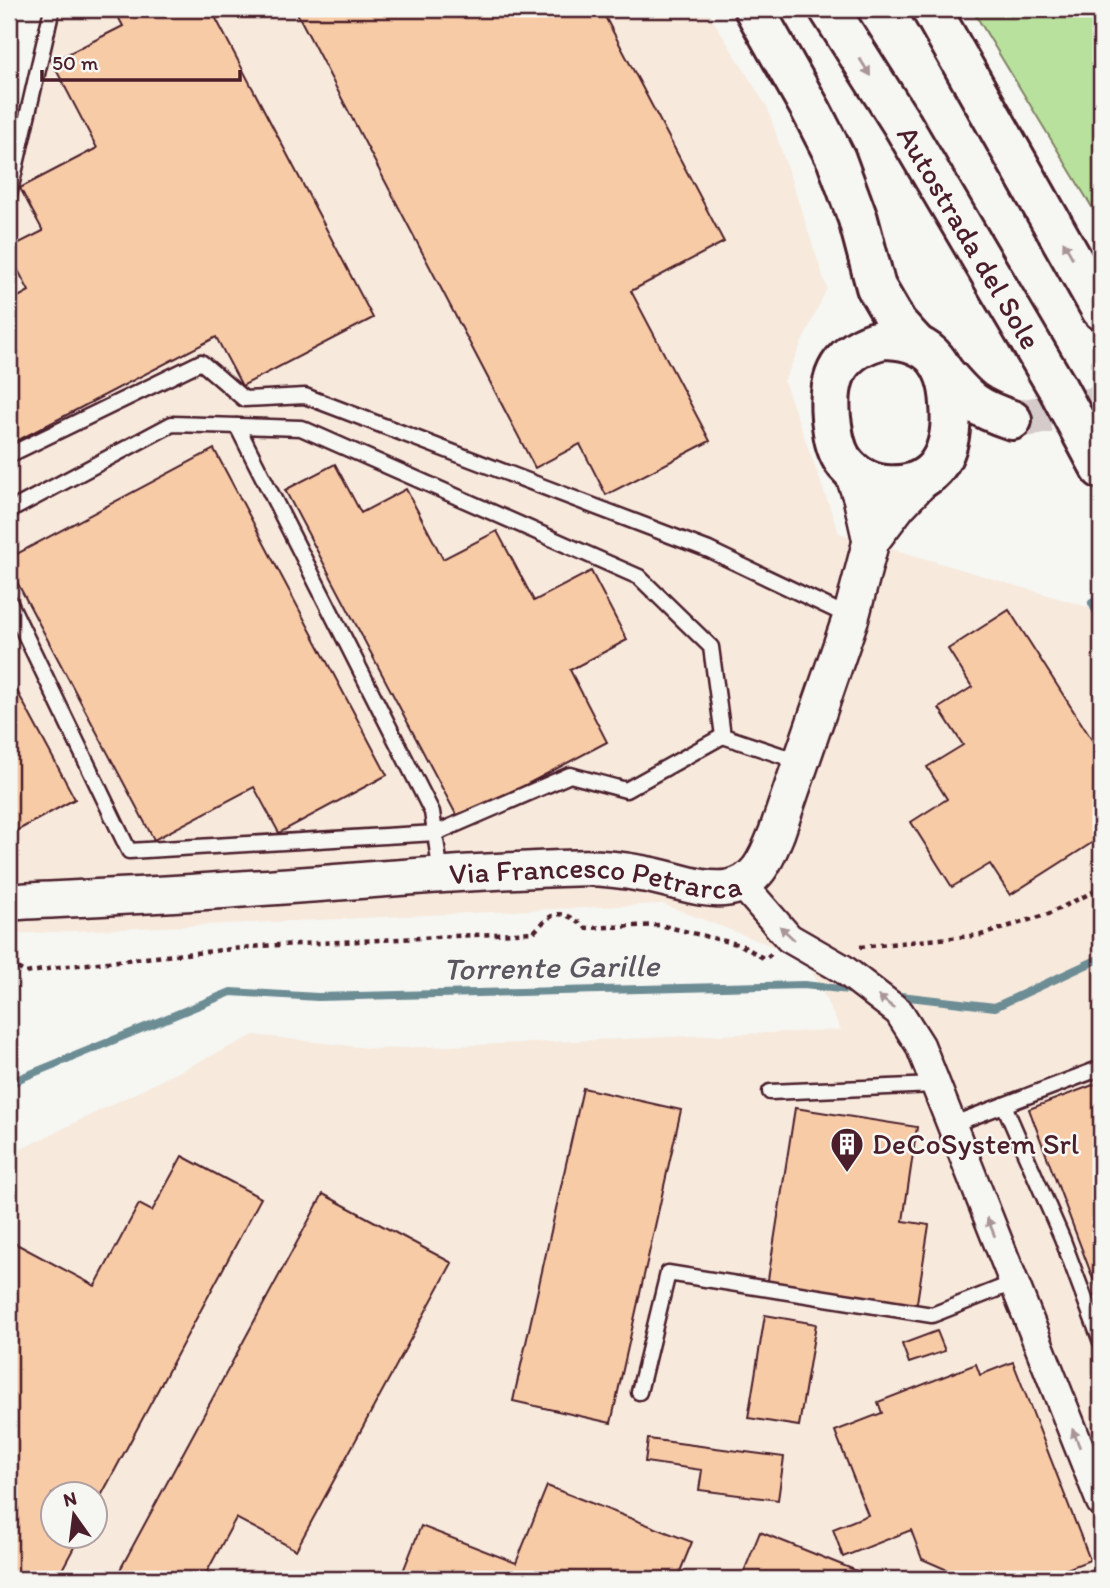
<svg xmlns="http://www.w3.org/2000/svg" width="1110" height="1588" viewBox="0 0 1110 1588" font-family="Itim,sans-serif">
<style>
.built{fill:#f7e9dc;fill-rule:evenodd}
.green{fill:#b8e19e;stroke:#818064;stroke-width:2}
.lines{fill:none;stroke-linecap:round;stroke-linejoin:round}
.stream{stroke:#6d8d95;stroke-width:8}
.building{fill:#f8cba7;stroke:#4a1f2b;stroke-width:2}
.secondary-tunnel{stroke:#d4cbca;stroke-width:38;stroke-dasharray:38 19;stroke-linecap:butt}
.service-casing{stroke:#4a1f2b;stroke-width:19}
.minor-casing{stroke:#4a1f2b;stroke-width:33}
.tertiary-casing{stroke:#4a1f2b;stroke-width:40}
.secondary-casing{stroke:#4a1f2b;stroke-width:44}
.motorway-casing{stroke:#4a1f2b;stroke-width:44}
.path{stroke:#4a1f2b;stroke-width:4.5;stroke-dasharray:5 5;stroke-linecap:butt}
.service{stroke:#f6f6f2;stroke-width:14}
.minor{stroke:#f6f6f2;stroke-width:28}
.tertiary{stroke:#f6f6f2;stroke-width:35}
.secondary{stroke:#f6f6f2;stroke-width:38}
.motorway{stroke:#f6f6f2;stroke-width:38}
.oneway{fill:#a99598}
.labels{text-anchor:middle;stroke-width:5;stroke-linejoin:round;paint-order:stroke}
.street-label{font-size:30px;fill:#4a1f2b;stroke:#f6f6f2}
.poi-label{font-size:30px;fill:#4a1f2b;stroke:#f6f6f2;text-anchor:start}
.water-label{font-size:32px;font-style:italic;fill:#5c5660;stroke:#f6f6f2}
</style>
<rect width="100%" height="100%" fill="#f6f6f2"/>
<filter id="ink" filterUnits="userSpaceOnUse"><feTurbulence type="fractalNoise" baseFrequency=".0143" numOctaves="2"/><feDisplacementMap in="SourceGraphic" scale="14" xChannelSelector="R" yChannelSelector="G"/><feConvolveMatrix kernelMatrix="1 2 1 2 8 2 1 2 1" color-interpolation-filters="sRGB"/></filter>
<g filter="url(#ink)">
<path class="built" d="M44,9H706L767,107L827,288L784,381L839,533L1101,611V1579H9V1155L254,1035L375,1049L841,1030L806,959L663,904L9,934V172ZM52,1494H94V1536H52Z"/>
<path class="green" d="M972,9H1101V222Z"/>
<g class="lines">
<g class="stream">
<path d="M1101,598L1092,603L1101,621"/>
<path d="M892,995L995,1007L1101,958"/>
<path d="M9,1085L21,1078L231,992L318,997L804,985L858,991"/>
</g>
</g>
<g class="building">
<path d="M114,9H211L373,318L242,386L216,337L9,445V357L18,352L9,335V302L29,291L9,253V248L43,231L20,188L97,148L52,62L123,26Z"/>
<path d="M295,9H601L724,242L631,291L710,441L606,495L580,444L535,468Z"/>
<path d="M214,449L387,775L279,833L254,787L154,840L9,567V558Z"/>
<path d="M335,464L361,513L406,489L443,559L497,531L534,601L591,571L627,640L570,670L607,742L459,820L285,490Z"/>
<path d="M1009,610L1101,754V837L1010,895L990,864L952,887L911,822L947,799L927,767L963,745L939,708L972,687L948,649Z"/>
<path d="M9,676L75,799L9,835Z"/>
<path d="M1101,1082V1300L1029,1109Z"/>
<path d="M583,1088L681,1110L611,1423L513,1401Z"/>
<path d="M795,1108L917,1127L903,1221L929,1225L916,1309L767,1286Z"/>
<path d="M182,1156L261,1198L94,1509V1494H52V1536H80L57,1579H9V1240L95,1286L139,1204L152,1211Z"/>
<path d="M323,1194L452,1263L296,1550L236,1518L203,1579H115Z"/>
<path d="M765,1315L816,1324L799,1426L748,1418Z"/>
<path d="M937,1331L945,1351L909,1363L902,1344Z"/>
<path d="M1013,1362L1090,1560L1041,1579H968L922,1559L911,1530L843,1557L833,1529L868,1515L835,1431L882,1413L878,1402L976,1364L980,1375Z"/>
<path d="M648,1439L784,1457L778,1500L699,1490L702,1470L645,1462Z"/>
<path d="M547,1486L692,1542L677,1579H400L421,1526L516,1563Z"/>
<path d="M760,1532L877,1579H741Z"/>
</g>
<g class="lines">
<path class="secondary-tunnel" d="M1012,420L1101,405"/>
<defs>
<g id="service">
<path d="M9,195L52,9"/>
<path d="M237,426L432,812L441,875"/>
<path d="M9,455L201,362L244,399L305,396L709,550L850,617"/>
<path d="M9,511L172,424L301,428L639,577L711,647L723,736L801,762"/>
<path d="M9,601L129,851L436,833L570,775L626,790L723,736"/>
<path d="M770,1092L935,1085"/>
<path d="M1004,1105L1062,1238L1101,1342"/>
<path d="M951,1125L1101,1068"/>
<path d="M639,1392L668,1273L932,1315L1013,1283"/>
</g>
<path id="minor" d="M742,884L789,938L843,969L899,1012L920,1045L1101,1502"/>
<g id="tertiary">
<path d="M852,471L861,497L871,541"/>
<path id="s1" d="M9,902C86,898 164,895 242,889C353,882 464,871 576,868C598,867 623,870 644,874C671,878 701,892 728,888C758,883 767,857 777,832L851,617L871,541L899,504L928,474"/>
</g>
<g id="secondary">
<path d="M754,9L811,110L836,159L858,219L876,287L897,323L917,345"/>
<path d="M883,339C901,339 918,342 932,355C945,368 949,386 950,404C954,449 938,489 886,485C868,484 851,473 842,459C834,446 833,432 831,418C827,375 840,350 883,339Z"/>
<path d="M943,371C968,401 976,408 1012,420"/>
</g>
<g id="motorway">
<path id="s2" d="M829,9L902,124L1058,389L1101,469"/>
<path d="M931,9L1101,310"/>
</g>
</defs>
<use href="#service" class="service-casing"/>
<use href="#minor" class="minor-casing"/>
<use href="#tertiary" class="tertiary-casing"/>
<use href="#secondary" class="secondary-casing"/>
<use href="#motorway" class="motorway-casing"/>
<g class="path">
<path d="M9,27L13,9"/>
<path d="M860,947L981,935L1048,914L1101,888"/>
<path d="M9,963L26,973L59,967L262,946L534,932C554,909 563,909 586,928L660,925L741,945L765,959L771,954"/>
</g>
<use href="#service" class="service"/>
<use href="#minor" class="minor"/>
<use href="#tertiary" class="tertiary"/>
<use href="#secondary" class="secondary"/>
<use href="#motorway" class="motorway"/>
</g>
<defs><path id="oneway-solid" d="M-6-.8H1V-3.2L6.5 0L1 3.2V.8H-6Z" transform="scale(1.75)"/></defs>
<g class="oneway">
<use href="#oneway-solid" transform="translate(865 67) rotate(58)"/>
<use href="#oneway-solid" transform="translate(1068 250) rotate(-119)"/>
<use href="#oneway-solid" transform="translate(787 933) rotate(-137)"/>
<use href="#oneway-solid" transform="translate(886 1002) rotate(-143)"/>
<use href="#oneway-solid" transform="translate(991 1227) rotate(-112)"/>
<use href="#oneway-solid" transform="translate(1076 1438) rotate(-112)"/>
</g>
</g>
<defs>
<symbol id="building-pin" viewBox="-11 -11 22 30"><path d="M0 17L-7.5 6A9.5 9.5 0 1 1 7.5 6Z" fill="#4a1f2b" stroke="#f6f6f2"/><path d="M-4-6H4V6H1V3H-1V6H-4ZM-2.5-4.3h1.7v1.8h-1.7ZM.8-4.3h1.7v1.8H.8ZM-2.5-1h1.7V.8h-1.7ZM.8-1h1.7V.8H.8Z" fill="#fff"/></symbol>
</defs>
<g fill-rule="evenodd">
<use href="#building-pin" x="828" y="1125" width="38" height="52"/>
</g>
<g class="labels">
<g class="street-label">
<text dy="10" stroke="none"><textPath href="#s2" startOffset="268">Autostrada del Sole</textPath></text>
<text dy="10" stroke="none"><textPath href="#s1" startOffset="588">Via Francesco Petrarca</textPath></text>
</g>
<g class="poi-label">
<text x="872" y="1154">DeCoSystem Srl</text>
</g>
<g class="water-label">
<text transform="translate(551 967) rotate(-1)" y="11">Torrente Garille</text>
</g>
</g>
<rect width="1110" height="1588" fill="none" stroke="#f6f6f2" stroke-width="35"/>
<rect x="18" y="18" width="1075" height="1553" fill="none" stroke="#4a1f2b" stroke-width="2.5" filter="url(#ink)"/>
<g transform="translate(74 1515) rotate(346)"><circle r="33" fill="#f6f6f2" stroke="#b1a0a2" stroke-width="2"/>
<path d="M0-5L12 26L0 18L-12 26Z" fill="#4a1f2b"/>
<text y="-10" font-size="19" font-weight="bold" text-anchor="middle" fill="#4a1f2b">N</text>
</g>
<path d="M42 70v10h198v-10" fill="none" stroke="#4a1f2b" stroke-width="3.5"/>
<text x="52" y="70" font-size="21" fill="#4a1f2b" stroke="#f6f6f2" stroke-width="5" paint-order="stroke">50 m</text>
</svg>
